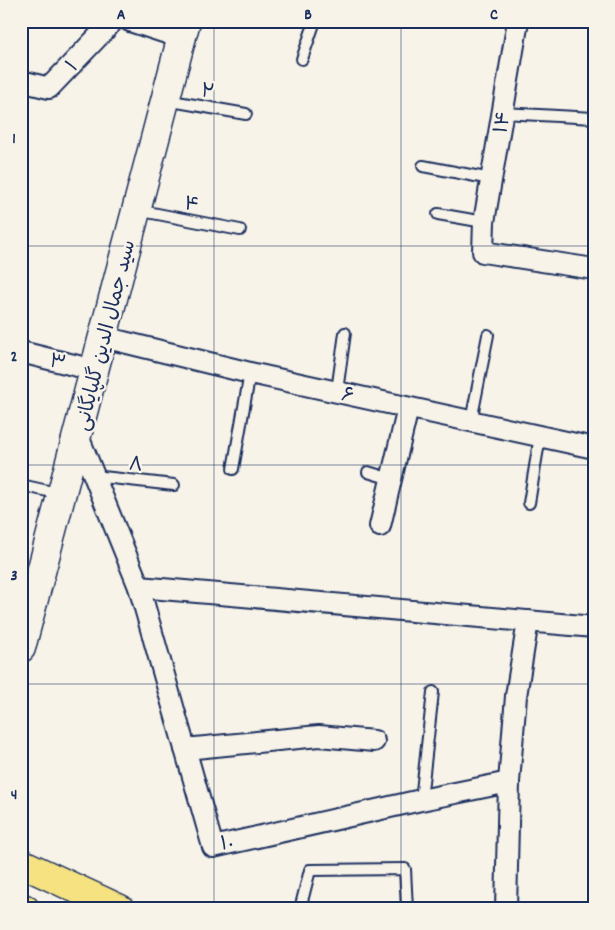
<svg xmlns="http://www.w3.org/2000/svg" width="615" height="930" viewBox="0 0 615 930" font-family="Dekko,'Playpen Sans Arabic',sans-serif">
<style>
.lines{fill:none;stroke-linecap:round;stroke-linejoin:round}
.lane-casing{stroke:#1b2f5e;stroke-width:14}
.street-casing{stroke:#1b2f5e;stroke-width:24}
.secondary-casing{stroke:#1b2f5e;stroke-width:31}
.highway-casing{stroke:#1b2f5e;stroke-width:31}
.lane{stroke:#f7f3e8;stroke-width:10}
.street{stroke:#f7f3e8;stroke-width:20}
.secondary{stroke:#f7f3e8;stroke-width:28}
.highway{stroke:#f6e281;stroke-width:28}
.grid{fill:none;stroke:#1b2f5e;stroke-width:1;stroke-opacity:0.55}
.labels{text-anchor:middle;stroke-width:5;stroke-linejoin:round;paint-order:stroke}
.street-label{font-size:20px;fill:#1b2f5e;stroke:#f7f3e8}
.neatline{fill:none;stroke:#1b2f5e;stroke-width:2}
.grid-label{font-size:16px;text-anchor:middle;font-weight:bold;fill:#1b2f5e}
</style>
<rect width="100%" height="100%" fill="#f7f3e8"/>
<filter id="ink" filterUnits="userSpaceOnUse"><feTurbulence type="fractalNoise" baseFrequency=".02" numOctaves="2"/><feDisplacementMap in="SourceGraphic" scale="10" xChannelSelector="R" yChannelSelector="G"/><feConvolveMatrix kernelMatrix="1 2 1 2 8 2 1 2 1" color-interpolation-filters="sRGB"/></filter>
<g filter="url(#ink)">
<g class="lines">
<defs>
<g id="lane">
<path d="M89,21L105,29"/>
<path d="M302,59L315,21"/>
<path d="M166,100L246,114"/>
<path d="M503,113L594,118"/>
<path d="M423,166L491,179"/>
<path d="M137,210L240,230"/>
<path d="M438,214L484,222"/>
<path d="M337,391L345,333"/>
<path d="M471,421L488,335"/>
<path d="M233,469L250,373"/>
<path d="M368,472L391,479"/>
<path d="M94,476L174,485"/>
<path d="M21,485L61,494"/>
<path d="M529,503L540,436"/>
<path d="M421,800L433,692"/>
<path d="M300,909L310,870L405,869L407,909"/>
</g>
<g id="street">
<path d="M130,21L182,38"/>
<path d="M518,21L484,222L483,252L594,269"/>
<path d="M21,81L49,88L113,21"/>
<path d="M103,337L250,373L594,448"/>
<path d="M21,352L94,370"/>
<path d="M78,436L139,587L213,847L421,800L509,782L506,909"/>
<path d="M380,526L408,408"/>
<path d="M139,587L594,627"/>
<path d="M185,749L319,736L374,741"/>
<path d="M509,782L516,696L528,621"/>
</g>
<path id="secondary" d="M21,648L186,21"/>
<g id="highway">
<path d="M21,863L120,909"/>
<path d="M21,907L25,909"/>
</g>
</defs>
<use href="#lane" class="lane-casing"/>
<use href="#street" class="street-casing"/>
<use href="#secondary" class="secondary-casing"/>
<use href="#highway" class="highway-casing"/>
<use href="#lane" class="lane"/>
<use href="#street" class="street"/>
<use href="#secondary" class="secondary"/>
<use href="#highway" class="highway"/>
</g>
</g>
<path class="grid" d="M214,21V909M401,21V909M21,246H594M21,465H594M21,684H594"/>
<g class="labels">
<g class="street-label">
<text transform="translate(71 65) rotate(-46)" y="7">۱</text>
<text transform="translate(208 90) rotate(10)" y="7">۲</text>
<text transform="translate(501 122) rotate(-80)" y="7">۱۴</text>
<text transform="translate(192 203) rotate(11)" y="7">۴</text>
<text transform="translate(104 335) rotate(-76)" y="7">سید جمال الدین گلپایگانی</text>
<text transform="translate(58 361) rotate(14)" y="7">۳</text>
<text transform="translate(348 394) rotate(13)" y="7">۶</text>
<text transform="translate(136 463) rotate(6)" y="7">۸</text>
<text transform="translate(227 842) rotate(-5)" y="7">۱۰</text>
</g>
</g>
<rect width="615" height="930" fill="none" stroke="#f7f3e8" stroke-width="55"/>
<rect x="28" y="28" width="560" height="874" class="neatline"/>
<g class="grid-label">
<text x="121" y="19">A</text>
<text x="308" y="19">B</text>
<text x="494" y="19">C</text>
<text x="14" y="143">1</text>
<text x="14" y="361">2</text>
<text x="14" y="580">3</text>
<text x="14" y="799">4</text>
</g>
</svg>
